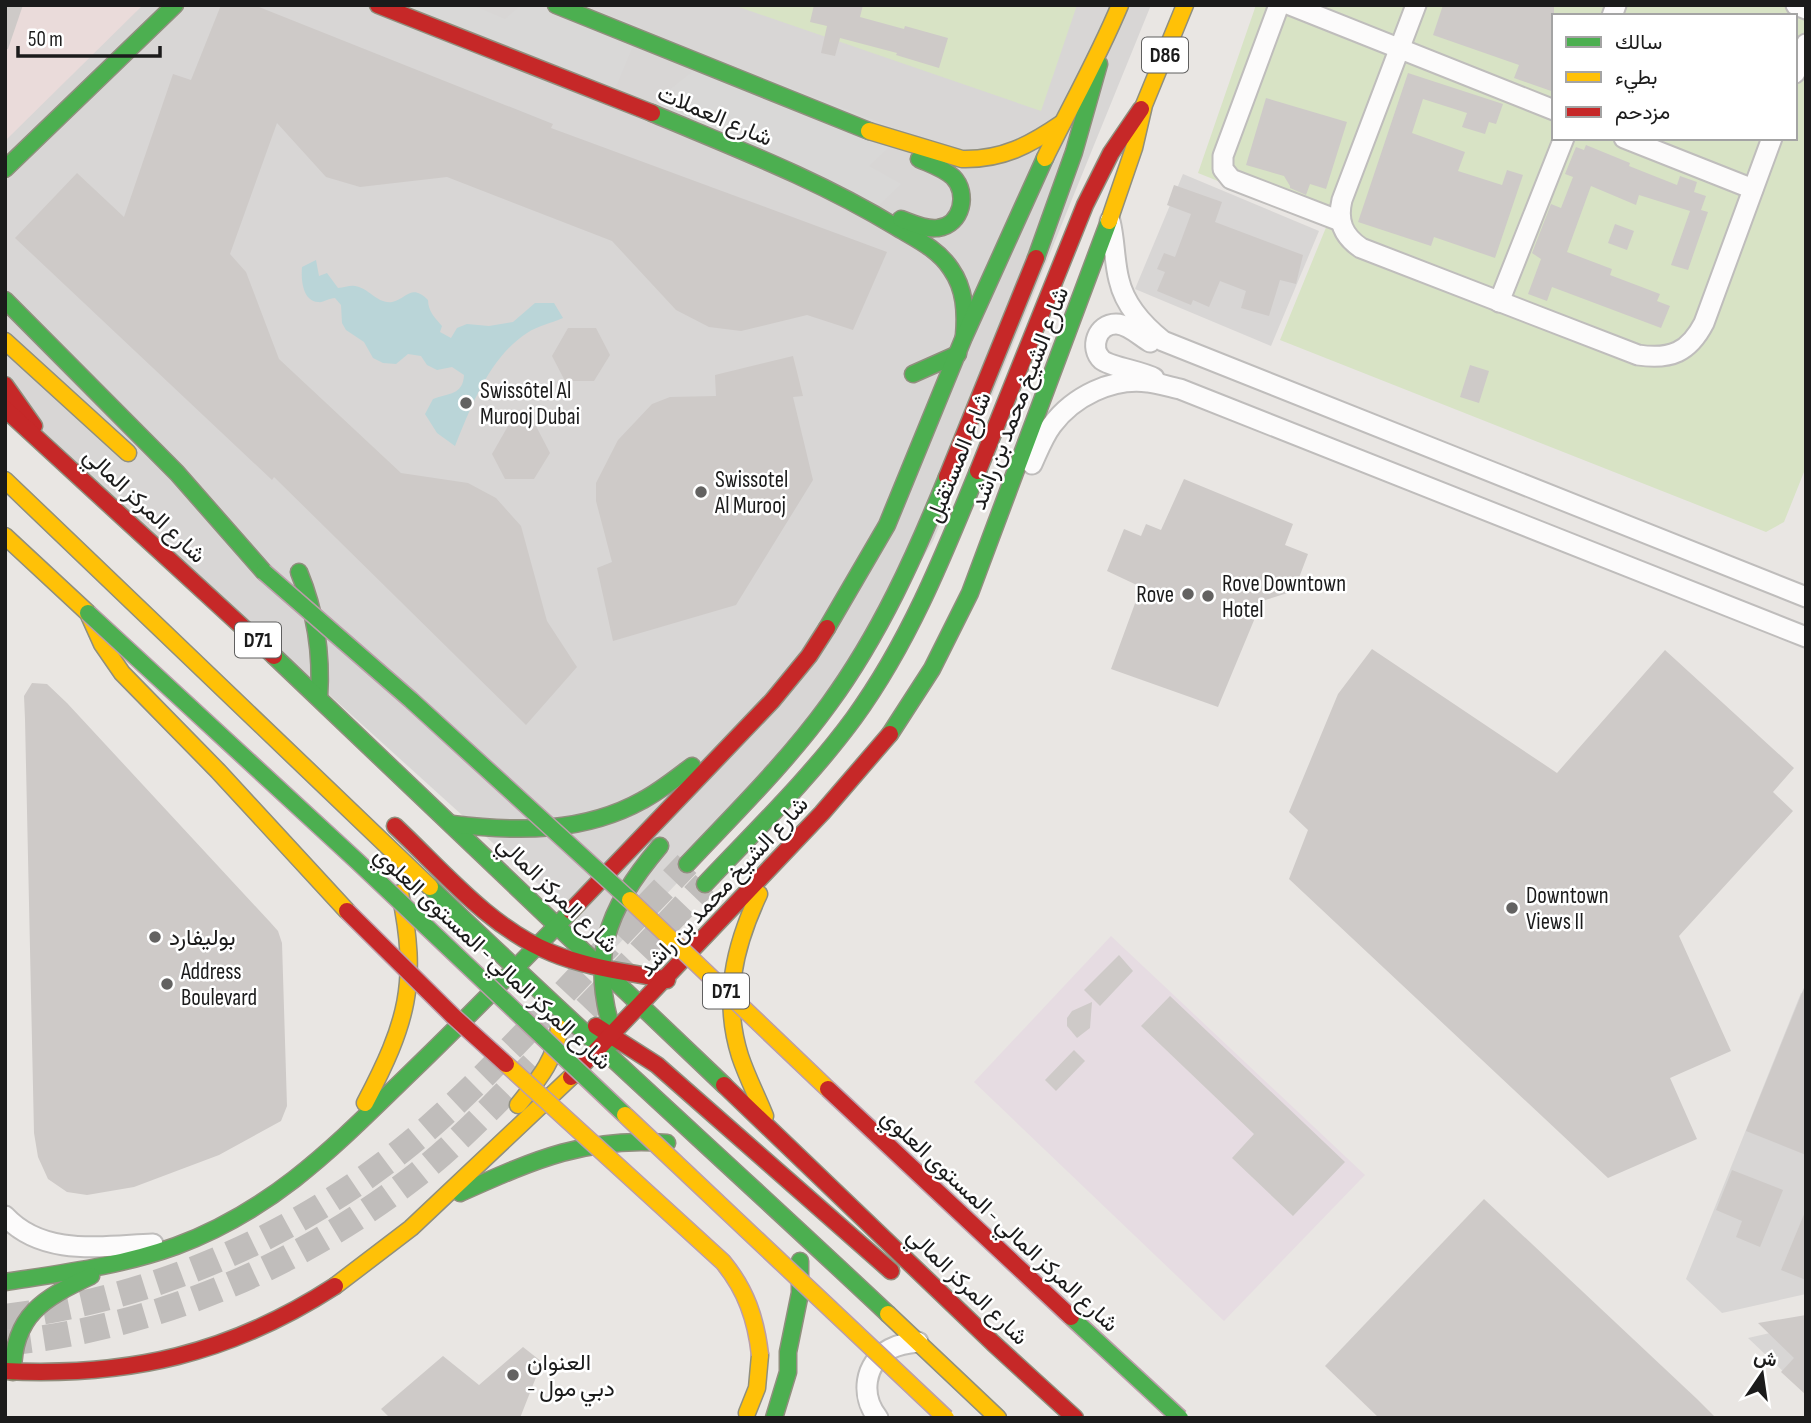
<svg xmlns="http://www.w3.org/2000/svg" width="1811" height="1423" viewBox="0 0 1811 1423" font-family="'Sofia Sans Condensed',Vazirmatn,sans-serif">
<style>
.residential{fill:#d8d6d5}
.commercial{fill:#eadbda}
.industrial{fill:#e6dce2}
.grass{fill:#d8e3c5;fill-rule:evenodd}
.parking{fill:#d9d8d7}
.water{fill:#bad5d8}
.building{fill:#cecac8}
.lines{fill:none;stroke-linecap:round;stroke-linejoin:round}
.secondary-tunnel{stroke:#c0bdbb;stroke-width:26;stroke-dasharray:26 13;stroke-linecap:butt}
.street-casing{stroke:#bfbdbc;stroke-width:23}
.fast-casing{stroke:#908f7e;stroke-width:19}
.slow-casing{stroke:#908f7e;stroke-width:19}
.jam-casing{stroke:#908f7e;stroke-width:19}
.street{stroke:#fcfbfb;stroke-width:19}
.fast{stroke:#4caf50;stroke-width:16}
.slow{stroke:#ffc107;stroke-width:16}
.jam{stroke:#c62828;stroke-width:16}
.fast-bridge-casing{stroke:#ba9ea9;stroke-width:19;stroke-linecap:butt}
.slow-bridge-casing{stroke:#ba9ea9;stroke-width:19;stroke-linecap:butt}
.jam-bridge-casing{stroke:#ba9ea9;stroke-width:19;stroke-linecap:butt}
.fast-bridge{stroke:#4caf50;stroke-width:16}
.slow-bridge{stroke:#ffc107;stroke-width:16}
.jam-bridge{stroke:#c62828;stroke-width:16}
.poi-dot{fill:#636261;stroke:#fff;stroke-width:2.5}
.labels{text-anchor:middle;stroke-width:5;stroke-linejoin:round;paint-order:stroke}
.shield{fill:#fff;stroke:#5f5f5f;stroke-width:2}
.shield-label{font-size:21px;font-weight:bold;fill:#1b1b1b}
.street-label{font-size:23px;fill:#1b1b1b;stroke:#fff}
.poi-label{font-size:23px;fill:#1b1b1b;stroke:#fff;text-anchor:start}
</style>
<rect width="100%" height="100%" fill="#e9e6e3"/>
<g class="residential">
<path d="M5,5H1151L933,541L811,743L612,951L5,401Z"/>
<path d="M1183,174L1319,231L1271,346L1135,289Z"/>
<path d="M1801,993L1806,995V1294L1722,1313L1686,1279Z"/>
<path d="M1806,1325V1393L1748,1338Z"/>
</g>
<path class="commercial" d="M5,5H143L5,141Z"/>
<path class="industrial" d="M1111,936L1365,1175L1224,1321L974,1082Z"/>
<g class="grass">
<path d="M733,5H1077L1041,111Z"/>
<path d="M1256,5H1806V467L1784,522L1766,532L1280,340L1327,225L1198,173ZM1554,16H1795V138H1554Z"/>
</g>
<g class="parking">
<path d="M393,5H472L505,19L521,5H582L641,27L610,101Z"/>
<path d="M711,57L905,132L869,166L901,184L875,209L635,117Z"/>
</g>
<path class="water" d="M316,260L319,276L327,273L338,288C344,288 350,285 355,286C369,288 377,304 392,302C407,299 411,283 428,300C428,311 435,318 442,326L440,332L451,338L457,328L467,324L489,326L513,322L535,303H554L563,318C552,323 537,326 527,333C489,358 472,405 455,446L437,433L425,414L433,399C449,393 463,395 464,375L452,367L437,370L427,365L421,356L408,354L396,364L383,363L373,358L364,342L346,330L342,323L341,305L335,298C329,298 323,303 318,302C302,301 301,278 302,267Z"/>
<g class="building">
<path d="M5,5H23L8,49H5Z"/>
<path d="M221,5H254L553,124L551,128L887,252L853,330L807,315L741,331L709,327L676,310L612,241L447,177L360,187L326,177L277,123L230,254L246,272L279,359L401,473L468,483L496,498L521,526L547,621L577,667L526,725L274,477L272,480L15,238L77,173L124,217L173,74L191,80Z"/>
<path d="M814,5H863L860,17L904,29L905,26L948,38L939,68L896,55L897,53L840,38L835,56L821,53L827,26L810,22Z"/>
<path d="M1443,5H1554V92L1514,78L1519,65L1433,35Z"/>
<path d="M1408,73L1503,104L1496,124L1489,122L1485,134L1462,127L1467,113L1423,99L1412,133L1465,152L1458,171L1502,185L1507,170L1523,175L1495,258L1434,237L1431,246L1358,222Z"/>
<path d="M1266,98L1347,122L1326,189L1310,184L1306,195L1290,188V186L1284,176L1246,165Z"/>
<path d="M1586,145L1630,163L1629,166L1677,185L1680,176L1697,182L1694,192L1706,196L1701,210L1708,212L1688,270L1671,265L1690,211L1639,195L1636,205L1591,186L1567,252L1612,269L1610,275L1660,294L1657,301L1670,306L1661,328L1552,287L1547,301L1528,294L1541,259L1532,253L1551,204L1561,208L1573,177L1565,174L1576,147L1584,150Z"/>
<path d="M1174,185L1222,202L1215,222L1303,255L1296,284L1280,280L1269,316L1241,308L1246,291L1220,281L1209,307L1193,300L1191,305L1157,291L1165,272L1157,269L1164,253L1175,257L1191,214L1167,205Z"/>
<path d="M1615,224L1634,231L1627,250L1608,243Z"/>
<path d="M568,328H596L610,355L594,381H565L552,356Z"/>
<path d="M793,356L803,396L793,397L813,480L736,605L613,641L597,568L612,562L596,501V483L618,440L652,404L670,397L716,396L715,375Z"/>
<path d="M1470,365L1489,371L1479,403L1460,397Z"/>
<path d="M508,426H536L550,453L534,479H505L492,454Z"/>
<path d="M1184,479L1293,524L1285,545L1308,554L1294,591L1262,601L1218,707L1111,669L1141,587L1107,571L1124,529L1141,536L1146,524L1161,530Z"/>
<path d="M1372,649L1557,773L1665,650L1794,768L1773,792L1793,811L1679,936L1731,1051L1670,1078L1697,1139L1608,1178L1289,879L1308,830L1289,812L1338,694Z"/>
<path d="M32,683L47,684L67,703L270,922L278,931L282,943L287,1106L281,1121L219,1155L134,1187L87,1195L67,1192L48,1179L38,1157L34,1133L25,719L24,696Z"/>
<path d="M1119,955L1133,971L1100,1006L1084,990Z"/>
<path d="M1806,983V1155L1746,1131Z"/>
<path d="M1170,996L1345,1162L1293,1216L1232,1158L1254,1134L1141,1026Z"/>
<path d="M1092,1002L1090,1028L1077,1038L1067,1026V1018L1072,1011Z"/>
<path d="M1074,1050L1085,1061L1056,1091L1045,1080Z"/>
<path d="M1732,1170L1783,1190L1760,1247L1736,1237L1742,1221L1716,1210Z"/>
<path d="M1484,1199L1697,1399L1716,1418H1379L1325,1366Z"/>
<path d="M1805,1212H1806V1280L1781,1270Z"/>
<path d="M1806,1315V1395L1781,1372L1794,1358L1758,1323Z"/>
<path d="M523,1347L542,1362L520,1418H390L381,1409L443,1356L479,1385Z"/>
</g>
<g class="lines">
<g class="secondary-tunnel">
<path d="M559,1037L705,884"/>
<path d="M5,1317C148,1300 290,1239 402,1150C452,1110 496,1064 540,1018C589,966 638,915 687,864"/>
<path d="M5,1343C155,1328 299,1267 418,1174C459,1141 496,1103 533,1064"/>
</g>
<defs>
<g id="street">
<path d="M1279,5L1223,156V169L1231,179L1340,221"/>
<path d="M1290,5L1554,110"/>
<path d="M1416,5L1342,200C1337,221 1343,236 1361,248L1638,355C1671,360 1689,352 1704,323L1772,138"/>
<path d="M1796,5L1806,9"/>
<path d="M1612,16L1616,5"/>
<path d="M1795,73L1806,44"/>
<path d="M1624,138L1753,189"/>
<path d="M1110,221C1115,241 1114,261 1119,280C1125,306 1143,325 1163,341L1806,597"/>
<path d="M1499,302L1564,138"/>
<path d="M1150,342C1140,336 1128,324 1116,324C1097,324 1089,348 1102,360C1111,367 1141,371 1154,378"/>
<path d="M1032,464C1038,451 1043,437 1052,425C1073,397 1112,377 1148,382C1159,383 1169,387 1180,389L1806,637"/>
<path d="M5,1216C43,1257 102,1246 153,1244"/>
<path d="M878,1418C860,1396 864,1363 890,1349C899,1344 908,1343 918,1342"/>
</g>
<g id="fast">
<path d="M556,5L869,131"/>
<path d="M652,113C735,148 819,180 896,227C916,239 938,249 951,269C965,289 966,312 964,336"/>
<path d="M5,169L175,5"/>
<path d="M901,219C912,223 926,230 938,228C962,225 969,193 953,177C943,168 930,164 919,159"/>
<path d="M1036,258L1074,152L1099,64"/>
<path d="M5,300L177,473L264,572"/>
<path d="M913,374L958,354"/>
<path d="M299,572C316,613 322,652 319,697"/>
<path d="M827,628L887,525L964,337L1045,158"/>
<path d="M274,656L724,1085"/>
<path d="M890,734L932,669L970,593L1109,221"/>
<path d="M452,824C517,832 584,833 643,800C660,791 676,778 692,766"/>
<path d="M687,864C736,812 787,762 829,704C880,634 915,556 947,477"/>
<path d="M705,884C756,830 810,778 854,718C909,642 943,557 978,471"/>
<path d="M430,887C581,1032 736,1171 888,1314"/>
<path d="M616,1042C587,960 605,911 660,846"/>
<path d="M460,1193C532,1161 586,1136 667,1143"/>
<path d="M5,1282C63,1273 121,1266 176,1246C273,1210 334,1147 406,1077C462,1023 517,967 571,911"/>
<path d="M13,1372C13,1315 44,1298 91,1276"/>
<path d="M774,1418L788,1372V1352L800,1293V1261"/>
</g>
<g id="slow">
<path d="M869,131L962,159C1002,160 1030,145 1062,123"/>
<path d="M1045,158C1070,107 1098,58 1120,5"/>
<path d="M1109,221L1134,148L1144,105L1185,5"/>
<path d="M5,341L128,453"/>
<path d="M5,480L430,887"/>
<path d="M5,536L88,613L102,644L122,673L218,771L347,911"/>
<path d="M759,894C734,947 722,999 740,1056C747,1077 757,1096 765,1116"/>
<path d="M365,1103C407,1023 419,983 400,893"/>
<path d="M518,1105C537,1081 556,1060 559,1028"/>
<path d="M335,1286L411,1228L571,1077"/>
<path d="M888,1314L998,1418"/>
<path d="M747,1413L757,1388L760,1355"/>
</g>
<g id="jam">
<path d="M378,5L652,113"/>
<path d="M5,385L34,426"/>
<path d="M5,409L274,656"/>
<path d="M978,471L1085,205L1111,153L1141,109"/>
<path d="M947,477L1036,258"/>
<path d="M395,826C443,871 490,928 552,953C588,968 629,972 667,980"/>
<path d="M571,911L772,701L809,656L827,628"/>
<path d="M596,1026L657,1065L891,1271"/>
<path d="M571,1077L822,813L890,734"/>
<path d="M724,1085L993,1343L1075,1418"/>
<path d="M5,1371C129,1377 230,1354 335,1286"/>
</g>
</defs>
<use href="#street" class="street-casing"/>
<use href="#fast" class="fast-casing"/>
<use href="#slow" class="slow-casing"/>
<use href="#jam" class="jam-casing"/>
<use href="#street" class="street"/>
<use href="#fast" class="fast"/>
<use href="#slow" class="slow"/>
<use href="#jam" class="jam"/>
<defs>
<g id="fast-bridge">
<path d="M264,572L411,700L630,900"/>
<path d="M88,613L357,861L625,1115"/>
<path d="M1071,1317L1180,1418"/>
</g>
<g id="slow-bridge">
<path d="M630,900L828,1089"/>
<path d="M506,1064L723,1262C746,1290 756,1319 760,1355"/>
<path d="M625,1115L946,1418"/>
</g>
<g id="jam-bridge">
<path d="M347,911L453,1016L506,1064"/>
<path d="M828,1089L1071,1317"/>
</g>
</defs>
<use href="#fast-bridge" class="fast-bridge-casing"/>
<use href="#slow-bridge" class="slow-bridge-casing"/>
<use href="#jam-bridge" class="jam-bridge-casing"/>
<use href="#fast-bridge" class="fast-bridge"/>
<use href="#slow-bridge" class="slow-bridge"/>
<use href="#jam-bridge" class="jam-bridge"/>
</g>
<g class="poi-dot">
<circle cx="466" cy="403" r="7"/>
<circle cx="701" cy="492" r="7"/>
<circle cx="1188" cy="594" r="7"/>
<circle cx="1208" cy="596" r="7"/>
<circle cx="1512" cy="908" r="7"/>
<circle cx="155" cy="937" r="7"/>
<circle cx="167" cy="984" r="7"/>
<circle cx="513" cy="1375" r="7"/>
</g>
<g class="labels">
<g class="shield">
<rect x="1142" y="37.5" width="46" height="35" rx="5"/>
<rect x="235" y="622.5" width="46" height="35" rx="5"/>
<rect x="703" y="973.5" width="46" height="35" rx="5"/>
</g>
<g class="shield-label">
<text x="1165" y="62">D86</text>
<text x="258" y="647">D71</text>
<text x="726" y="998">D71</text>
</g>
<g class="street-label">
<text transform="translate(715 115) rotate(23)" y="8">شارع العملات</text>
<text transform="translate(1019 398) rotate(-69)" y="8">شارع الشيخ محمد بن راشد</text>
<text transform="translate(958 457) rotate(-68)" y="8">شارع المستقبل</text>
<text transform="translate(145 505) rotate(43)" y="8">شارع المركز المالي</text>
<text transform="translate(723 886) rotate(-47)" y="8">شارع الشيخ محمد بن راشد</text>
<text transform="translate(558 894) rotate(44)" y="8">شارع المركز المالي</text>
<text transform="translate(493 958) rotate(43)" y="8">شارع المركز المالي - المستوى العلوي</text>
<text transform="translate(1000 1220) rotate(43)" y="8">شارع المركز المالي - المستوى العلوي</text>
<text transform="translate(968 1286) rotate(44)" y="8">شارع المركز المالي</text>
</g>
<g class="poi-label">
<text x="480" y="398">Swissôtel Al<tspan x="480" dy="26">Murooj Dubai</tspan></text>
<text x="715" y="487">Swissotel<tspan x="715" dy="26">Al Murooj</tspan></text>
<text x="1222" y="591">Rove Downtown<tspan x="1222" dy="26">Hotel</tspan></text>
<text x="1174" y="602" text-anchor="end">Rove</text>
<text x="1526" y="903">Downtown<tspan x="1526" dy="26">Views II</tspan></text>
<text x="169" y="945">بوليفارد</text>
<text x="181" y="979">Address<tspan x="181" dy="26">Boulevard</tspan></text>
<text x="527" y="1370">العنوان<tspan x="527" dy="26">- دبي مول</tspan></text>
</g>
</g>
<rect width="1811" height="1423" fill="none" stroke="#1b1b1b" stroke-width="14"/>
<rect x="1552" y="14" width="245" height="126" fill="#ffffff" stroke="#a4a4a4" stroke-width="2"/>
<rect x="1566" y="37" width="35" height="10" fill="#4caf50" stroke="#a4a4a4" stroke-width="2"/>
<text x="1615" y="49" font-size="21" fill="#1b1b1b">سالك</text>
<rect x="1566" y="72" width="35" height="10" fill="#ffc107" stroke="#a4a4a4" stroke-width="2"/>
<text x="1615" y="84" font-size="21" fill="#1b1b1b">بطيء</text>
<rect x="1566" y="107" width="35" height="10" fill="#c62828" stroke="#a4a4a4" stroke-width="2"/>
<text x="1615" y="119" font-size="21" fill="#1b1b1b">مزدحم</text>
<g transform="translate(1762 1374) rotate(13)" stroke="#ffffff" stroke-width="5" paint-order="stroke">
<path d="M0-5L12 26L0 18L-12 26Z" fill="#1b1b1b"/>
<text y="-10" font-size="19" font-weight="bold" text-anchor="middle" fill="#1b1b1b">ش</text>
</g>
<path d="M18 46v10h142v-10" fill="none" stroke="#1b1b1b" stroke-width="3.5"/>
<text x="28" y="46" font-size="21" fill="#1b1b1b" stroke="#ffffff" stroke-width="5" paint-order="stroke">50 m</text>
</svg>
